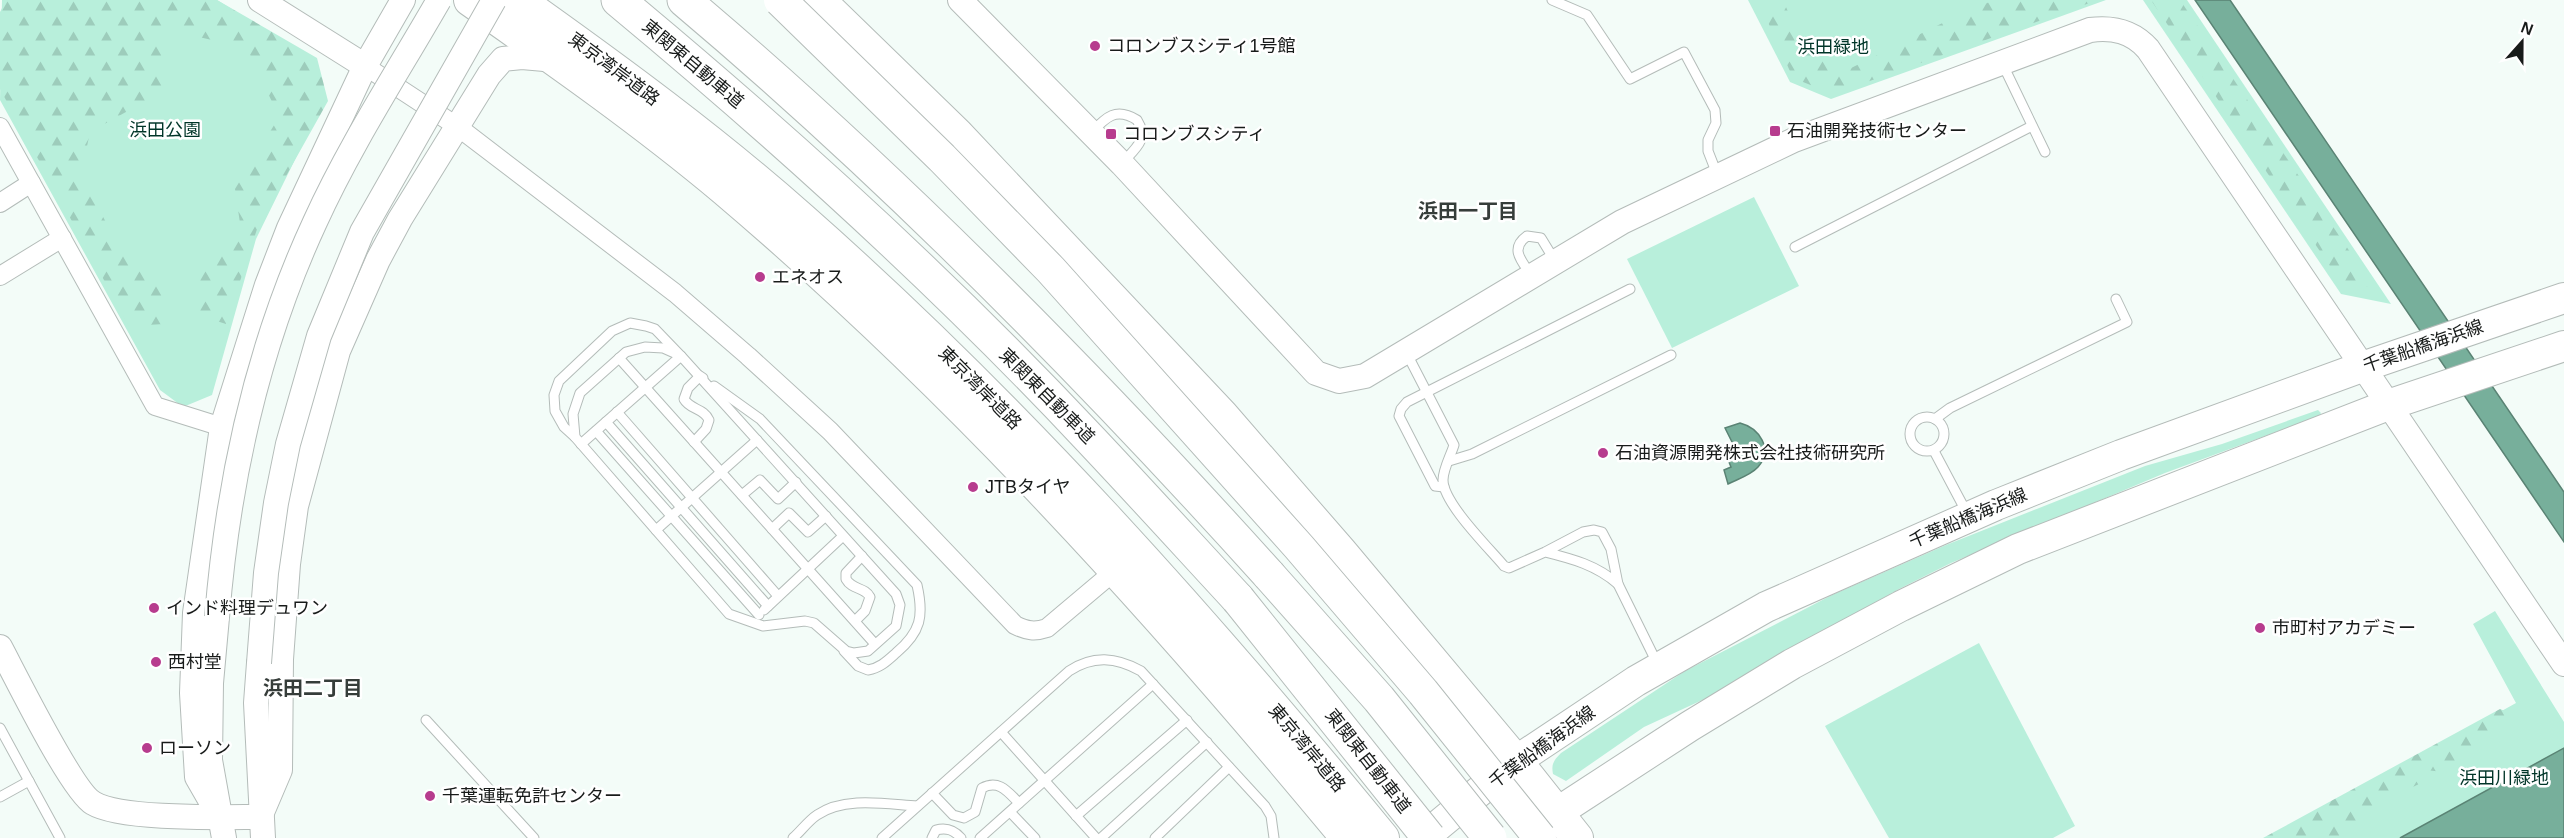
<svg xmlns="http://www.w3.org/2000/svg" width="2564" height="838" viewBox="0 0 2564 838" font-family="Arial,'Noto Sans JP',sans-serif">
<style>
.green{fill:#b8efdb}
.forest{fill:url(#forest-firs)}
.water{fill:#77af9b;stroke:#5a8374;stroke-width:1.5}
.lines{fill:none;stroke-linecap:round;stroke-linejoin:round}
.service-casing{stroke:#b4bcb9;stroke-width:11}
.minor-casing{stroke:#b4bcb9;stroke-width:20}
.tertiary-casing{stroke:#b4bcb9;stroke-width:26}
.primary-casing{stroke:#b4bcb9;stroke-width:32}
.trunk-casing{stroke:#b4bcb9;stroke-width:34}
.motorway-casing{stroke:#b4bcb9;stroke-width:35}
.service{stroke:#fff;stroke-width:9}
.minor{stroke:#fff;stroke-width:18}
.tertiary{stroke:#fff;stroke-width:24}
.primary{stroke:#fff;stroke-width:30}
.trunk{stroke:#fff;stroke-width:32}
.motorway{stroke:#fff;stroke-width:33}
.tertiary-bridge-casing{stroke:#b4bcb9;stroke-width:26;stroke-linecap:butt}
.trunk-bridge-casing{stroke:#b4bcb9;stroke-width:34;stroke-linecap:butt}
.motorway-bridge-casing{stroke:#b4bcb9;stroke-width:35;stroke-linecap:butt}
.tertiary-bridge{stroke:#fff;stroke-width:24}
.trunk-bridge{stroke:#fff;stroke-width:32}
.motorway-bridge{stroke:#fff;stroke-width:33}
.poi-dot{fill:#b73c8e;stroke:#fff;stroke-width:2}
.labels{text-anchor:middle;stroke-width:5;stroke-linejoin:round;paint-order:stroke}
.poi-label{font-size:18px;fill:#181b1a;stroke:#fff;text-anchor:start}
.park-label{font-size:18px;fill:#003528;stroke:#fff}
.street-label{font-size:18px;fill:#181b1a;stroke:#fff}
.neighbourhood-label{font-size:20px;font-weight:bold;fill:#363d3a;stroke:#fff}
</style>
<defs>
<pattern id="forest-firs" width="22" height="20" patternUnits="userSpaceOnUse" patternTransform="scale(1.5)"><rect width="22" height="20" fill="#b8efdb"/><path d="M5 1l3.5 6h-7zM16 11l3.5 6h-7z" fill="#9dccbb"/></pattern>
</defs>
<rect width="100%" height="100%" fill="#f3fcf8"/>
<g class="green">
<path d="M2,0H217L290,45L314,121L256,239L212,395L183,407L160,390L0,100Z"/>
<path d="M1748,0H2106L1831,99L1790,82Z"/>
<path d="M2143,0H2187L2391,304L2341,294Z"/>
<path d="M1754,197L1799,286L1672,348L1627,259Z"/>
<path d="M2318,410L2321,413L2319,416L2165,473L1951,563L1899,589L1724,690L1644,727L1566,781L1553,774C1551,764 1554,760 1561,753L1685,671L1832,595L1946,545L2145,466L2222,444Z"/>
<path d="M2495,611L2564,722V838H2273L2516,703L2473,624Z"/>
<path d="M1979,643L2075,826L2053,838H1889L1825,726Z"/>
</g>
<g class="forest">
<path d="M6,0H217L317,58L328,101L258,226L226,324L201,316L194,282L241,230L235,189L279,117L247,48L155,27L169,88L90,132L81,175L120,249L167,278L164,324L129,326L0,89V12Z"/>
<path d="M1758,0H1783L1804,49L1845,71L1971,9L1995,0H2098L1833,94L1793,78Z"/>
<path d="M2151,0H2180L2373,286L2346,290Z"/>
<path d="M2500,709L2510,713L2486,743L2443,772L2426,770L2419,784C2407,790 2392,794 2381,802C2356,819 2363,838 2323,838L2314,829L2308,838H2263Z"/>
</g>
<g class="water">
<path d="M2195,0H2230L2564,492V542Z"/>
<path d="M1740,423C1759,428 1774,449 1758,467C1751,475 1738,479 1728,484L1724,470L1731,467L1729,462L1735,458L1730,446L1733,444L1725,428Z"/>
<path d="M2564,748V838H2400Z"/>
</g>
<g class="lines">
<defs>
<g id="service">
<path d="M1552,0L1587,15L1630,79L1684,52L1715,110L1716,123L1708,140V151L1717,174"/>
<path d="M2003,65L2045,152"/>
<path d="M1092,132C1106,117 1116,107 1137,120C1149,139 1136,148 1123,162"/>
<path d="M1795,247L2032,126"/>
<path d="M1531,275C1522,261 1509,249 1527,236L1541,238L1555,261"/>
<path d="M645,347L663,348L681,356L896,594L900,605L896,626L868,651L854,653L846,651L814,623L805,621L763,626L729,614L575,437L573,414L580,393L626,352Z"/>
<path d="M1406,352L1454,445C1451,455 1443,469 1443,480C1443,503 1489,548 1504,566L1509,568L1545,552L1583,532L1594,530L1602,532L1611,549L1618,584C1596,565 1573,559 1545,552"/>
<path d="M619,358L875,644"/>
<path d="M714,386L760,419L917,585C924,616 921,632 896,653C887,661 880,668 868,670L858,666L844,651"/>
<path d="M617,412L778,596"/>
<circle cx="1927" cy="434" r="17"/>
<path d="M1935,419L1950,408L2127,322L2116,299"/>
<path d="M606,422L768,606"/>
<path d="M596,431L759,615"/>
<path d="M575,437L564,427L555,411L554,395L559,381L612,331L630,323L646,326L655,329L681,356L581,444"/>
<path d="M694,442L706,429L709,420C704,408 690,410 684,399L688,388L700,376L703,378"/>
<path d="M1934,451L1968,515"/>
<path d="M1449,461L1472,454L1671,355"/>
<path d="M1444,487L1435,486L1399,416L1401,409L1407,402L1630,289"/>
<path d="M742,495L760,480L778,499L796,482"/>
<path d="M772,529L789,513L808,532L826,516"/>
<path d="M656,530L757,440"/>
<path d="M1618,584L1658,665"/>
<path d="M764,610L843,536"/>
<path d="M855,621L865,611L870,597C865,587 852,590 846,579V573L862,556"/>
<path d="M426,720L534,838"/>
<path d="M0,728L60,838"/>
<path d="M1001,732L1096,838"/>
<path d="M932,793L953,815L964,818L975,812L982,788C999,779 1008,792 1019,803"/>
<path d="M0,797L29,781"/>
<path d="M1010,812L1035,838"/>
<path d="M1076,816L1187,720"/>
<path d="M793,838C801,831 808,821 817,815C844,796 886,804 917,806"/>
<path d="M882,838L1069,671C1093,655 1116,657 1141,671L1265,806L1271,816L1274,838"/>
<path d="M932,838L936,830C947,827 954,830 961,838"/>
<path d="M980,838L1153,684"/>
<path d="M1101,838L1207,742"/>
<path d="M1155,838L1229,767"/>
</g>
<g id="minor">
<path d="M365,66L458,127L675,293L748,356L830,431L1015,625C1027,631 1035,632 1047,628L1117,569"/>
<path d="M0,127L155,406L222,427"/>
<path d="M0,203L31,183"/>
<path d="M0,276L62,238"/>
</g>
<g id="tertiary">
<path d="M260,0L365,66"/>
<path d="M960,0L1122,164L1316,373L1339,381L1365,376L1622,222L1794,140L2090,30C2113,27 2132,31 2148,49L2564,664"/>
<path d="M217,617L211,683L210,760L224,838"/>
<path d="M0,647C15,675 72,791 93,803C121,820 224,817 260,817L280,770L281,659L288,564L296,506L338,351L378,260L400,219L489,75L503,59L522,57L556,60"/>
<path d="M259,663L256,703L263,838"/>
<path d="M220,817L197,777L192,693L195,613L222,427L267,285L289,228L365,66L403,0"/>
</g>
<g id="primary">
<path d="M1538,829L1558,812L1690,726L1792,664L1901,606L2018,549L2388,405L2564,346"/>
<path d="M1423,838L1516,761L1636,681L1766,607L1996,505L2121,455L2362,367L2564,298"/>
</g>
<g id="trunk">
<path d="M470,0C557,61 644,122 725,190C955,385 1156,607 1347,838"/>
<path d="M519,0C616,69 713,140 802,219C1014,406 1204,619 1383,838"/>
<path d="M819,0L957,134L1222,415L1341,552L1516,761L1577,838"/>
</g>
<g id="motorway">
<path d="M618,0C783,137 943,282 1090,439C1140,492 1189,546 1238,599"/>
<path d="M684,0C893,176 1086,372 1269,575"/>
</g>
</defs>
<use href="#service" class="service-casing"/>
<use href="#minor" class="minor-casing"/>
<use href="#tertiary" class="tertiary-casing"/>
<use href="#primary" class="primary-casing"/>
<use href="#trunk" class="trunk-casing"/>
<use href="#motorway" class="motorway-casing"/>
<use href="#service" class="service"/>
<use href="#minor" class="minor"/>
<use href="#tertiary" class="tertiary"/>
<use href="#primary" class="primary"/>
<use href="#trunk" class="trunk"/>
<use href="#motorway" class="motorway"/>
<defs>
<g id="tertiary-bridge">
<path d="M217,617C228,481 257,347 315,222C350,145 397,73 439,0"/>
<path d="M259,663L266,573L276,503L288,444L319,336L362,232L494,0"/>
</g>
<path id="trunk-bridge" d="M780,0L942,158L1051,270L1299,547L1423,692L1540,838"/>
<g id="motorway-bridge">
<path d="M1269,575L1379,699L1490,838"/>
<path d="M1238,599L1429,838"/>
</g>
</defs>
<use href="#tertiary-bridge" class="tertiary-bridge-casing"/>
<use href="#trunk-bridge" class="trunk-bridge-casing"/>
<use href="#motorway-bridge" class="motorway-bridge-casing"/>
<use href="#tertiary-bridge" class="tertiary-bridge"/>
<use href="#trunk-bridge" class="trunk-bridge"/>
<use href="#motorway-bridge" class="motorway-bridge"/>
</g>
<g class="poi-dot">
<circle cx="1095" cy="46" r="6"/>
<rect x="1769" y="125" width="12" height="12" rx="3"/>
<rect x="1105" y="128" width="12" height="12" rx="3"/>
<circle cx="760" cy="277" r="6"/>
<circle cx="1603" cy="453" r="6"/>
<circle cx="973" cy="487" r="6"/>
<circle cx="154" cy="608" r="6"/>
<circle cx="2260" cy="628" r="6"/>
<circle cx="156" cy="662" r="6"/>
<circle cx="147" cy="748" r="6"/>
<circle cx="430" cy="796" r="6"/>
</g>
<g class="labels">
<g class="poi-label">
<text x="1107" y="52">コロンブスシティ1号館</text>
<text x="1787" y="137">石油開発技術センター</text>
<text x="1123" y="140">コロンブスシティ</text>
<text x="772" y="283">エネオス</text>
<text x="1615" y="459">石油資源開発株式会社技術研究所</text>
<text x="985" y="493">JTBタイヤ</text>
<text x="166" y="614">インド料理デュワン</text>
<text x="2272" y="634">市町村アカデミー</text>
<text x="168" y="668">西村堂</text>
<text x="159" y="754">ローソン</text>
<text x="442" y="802">千葉運転免許センター</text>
</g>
<g class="park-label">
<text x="1833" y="53">浜田緑地</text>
<text x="165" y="136">浜田公園</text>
<text x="2504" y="784">浜田川緑地</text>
</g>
<g class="street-label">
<text transform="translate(693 64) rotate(40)" y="6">東関東自動車道</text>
<text transform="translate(614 69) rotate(37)" y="6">東京湾岸道路</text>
<text transform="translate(2423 346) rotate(-19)" y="6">千葉船橋海浜線</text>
<text transform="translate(980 388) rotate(45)" y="6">東京湾岸道路</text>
<text transform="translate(1047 396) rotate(45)" y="6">東関東自動車道</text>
<text transform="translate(1968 518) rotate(-23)" y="6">千葉船橋海浜線</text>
<text transform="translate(1542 747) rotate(-36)" y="6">千葉船橋海浜線</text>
<text transform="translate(1307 748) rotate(50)" y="6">東京湾岸道路</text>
<text transform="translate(1368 761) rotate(52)" y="6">東関東自動車道</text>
</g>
<g class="neighbourhood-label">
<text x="1468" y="218">浜田一丁目</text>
<text x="313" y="695">浜田二丁目</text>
</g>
</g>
<g transform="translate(2522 42) rotate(21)" stroke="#ffffff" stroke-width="4.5" paint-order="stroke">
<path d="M0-4.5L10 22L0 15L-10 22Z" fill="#181b1a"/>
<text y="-9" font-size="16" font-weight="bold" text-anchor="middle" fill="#181b1a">N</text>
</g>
</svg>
